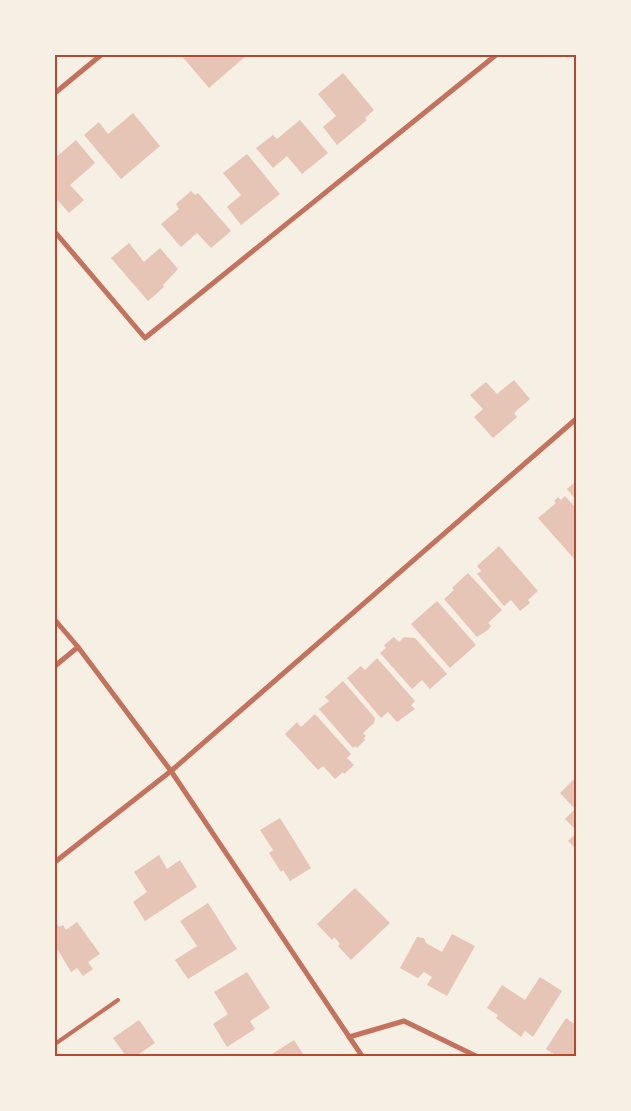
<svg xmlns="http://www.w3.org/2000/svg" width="631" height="1111" viewBox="0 0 631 1111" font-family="Raleway,sans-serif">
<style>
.building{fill:#e6c5b7}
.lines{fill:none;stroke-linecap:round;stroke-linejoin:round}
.service{stroke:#c5725c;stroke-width:4}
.minor{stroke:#c5725c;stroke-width:5}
.neatline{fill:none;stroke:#b5482f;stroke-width:2}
</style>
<rect width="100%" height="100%" fill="#f6efe4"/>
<g class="building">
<path d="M181,55H247L209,88Z"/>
<path d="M343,73L374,110L365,118L367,120L337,145L323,127L336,116L318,94Z"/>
<path d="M133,113L160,146L121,179L84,135L99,122L108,134Z"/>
<path d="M300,120L328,153L302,174L287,156L273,168L256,148L273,135L277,139Z"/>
<path d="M76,140L95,163L70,185L84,200L69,213L55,197V158Z"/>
<path d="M247,154L280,194L241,225L227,207L241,195L223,173Z"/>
<path d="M191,191L195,195L198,193L231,231L211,248L197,233L181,247L161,224L179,209L176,204Z"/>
<path d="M129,243L144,262L160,248L178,269L163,285L164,287L148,301L111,258Z"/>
<path d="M514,380L530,399L514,413L517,417L493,438L474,417L483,409L470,395L486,382L497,394Z"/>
<path d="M576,481V500L567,489Z"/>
<path d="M565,496L576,508V561L538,518L556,503L554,501L558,497L561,500Z"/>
<path d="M499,546L538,591L528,600L530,603L520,611L511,600L504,606L477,574L481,571L477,566Z"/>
<path d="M468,573L502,610L488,623L491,626L488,630L477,637L444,599L454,590L452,588Z"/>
<path d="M437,601L476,645L450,668L411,624Z"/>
<path d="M394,637L399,642L404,637L415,638L447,674L430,689L422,680L412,689L380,653L386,648L384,645Z"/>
<path d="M377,658L415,701L411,705L415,709L397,722L388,712L381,718L347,678L361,666L365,670Z"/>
<path d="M343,681L375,718L374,723L363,733L366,736L364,738L365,740L357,748L355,746L353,748L319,709L329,701L325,697Z"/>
<path d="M315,714L351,754L347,758L354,765L344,774L343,772L335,779L323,766L318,770L285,734L297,722L301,727Z"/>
<path d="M576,777V830L565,819L575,809L560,793Z"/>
<path d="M280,818L311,868L290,881L283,870L281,872L269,853L273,850L260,830Z"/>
<path d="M576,833V849L568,841Z"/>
<path d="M159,855L167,869L180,860L197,887L145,921L133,902L147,892L134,872Z"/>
<path d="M355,888L390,923L351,960L338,946L340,944L334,937L332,940L317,924Z"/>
<path d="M208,903L237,949L188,979L175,960L197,946L180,921Z"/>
<path d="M77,922L100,954L88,962L93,969L83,976L77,968L71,972L58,950H55V926L57,924L59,927L63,925L66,930Z"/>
<path d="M452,934L475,946L447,996L427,985L432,977L424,972L418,978L400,968L417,937L424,938L426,943L442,952Z"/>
<path d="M247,972L270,1008L250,1021L255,1029L227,1047L213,1024L228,1014L214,992Z"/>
<path d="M540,977L562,991L533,1037L525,1031L521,1037L496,1018L498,1015L487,1008L502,985L525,1000Z"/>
<path d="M566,1018L576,1025V1056H557L546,1049Z"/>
<path d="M139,1020L155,1043L136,1056H126L113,1038Z"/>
<path d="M294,1040L303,1054L299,1056H269Z"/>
</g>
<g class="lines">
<path class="service" d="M55,1044L118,1000"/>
<g class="minor">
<path d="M55,93L101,55"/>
<path d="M55,232L145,338L496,55"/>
<path d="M55,620L78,647L171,771L362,1056"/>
<path d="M55,666L78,647"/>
<path d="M55,862L171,771L576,419"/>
<path d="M349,1037L404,1021L476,1056"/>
</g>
</g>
<rect width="631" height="1111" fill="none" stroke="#f6efe4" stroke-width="112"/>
<rect x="56" y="56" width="519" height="999" class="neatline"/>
</svg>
